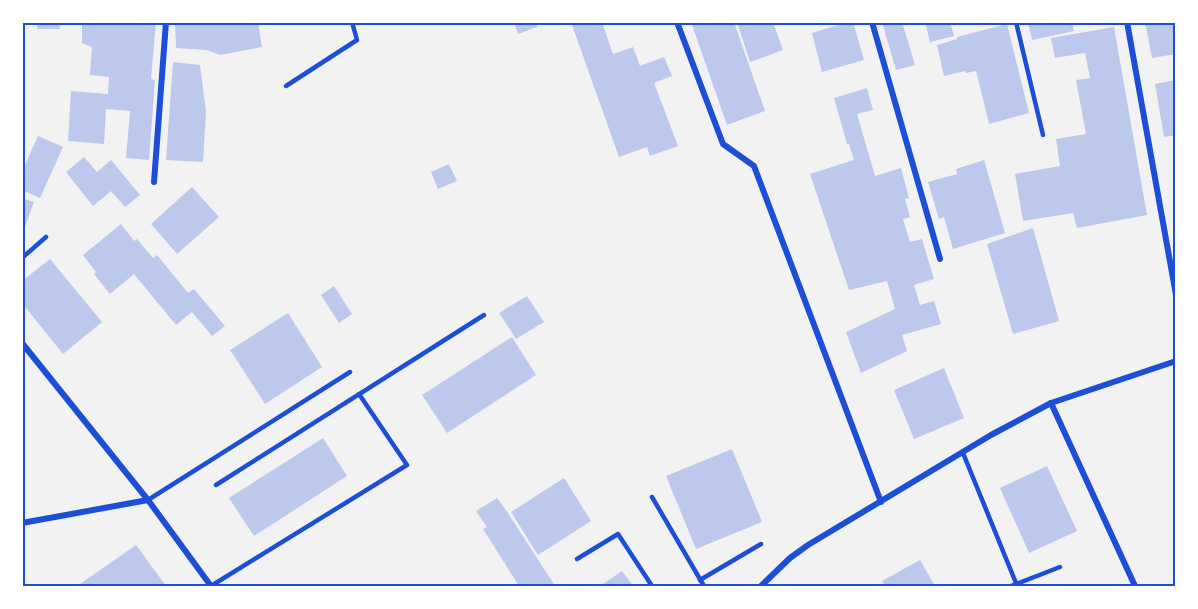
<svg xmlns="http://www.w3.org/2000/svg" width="1198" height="609" viewBox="0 0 1198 609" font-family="'Times New Roman',serif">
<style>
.building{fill:#bdc9ec}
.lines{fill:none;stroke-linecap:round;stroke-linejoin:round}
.service{stroke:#1d4ed8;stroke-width:4.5}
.minor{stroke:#1d4ed8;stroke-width:6}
.neatline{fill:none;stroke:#1d4ed8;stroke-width:2}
</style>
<rect width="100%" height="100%" fill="#f2f2f2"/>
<g class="building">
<path d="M38,22H59L60,29H37Z"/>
<path d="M82,22H156L151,79L155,80L149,160L126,158L130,111L106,109L104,144L68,141L71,91L108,94L109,77L90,75L92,47L82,43Z"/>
<path d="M175,22H258L262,47L220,55L207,50L176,48Z"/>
<path d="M514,22H535L537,27L518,34Z"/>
<path d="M571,22H602L613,54L633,47L640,66L664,57L672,76L654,83L678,146L650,156L647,147L619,157Z"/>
<path d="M691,22H734L765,111L727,125Z"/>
<path d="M737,22H773L783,50L750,62Z"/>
<path d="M849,22H853L864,60L822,72L812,33Z"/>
<path d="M882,22H911L903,25L915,65L896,70Z"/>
<path d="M925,22H950L954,36L930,42Z"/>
<path d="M1028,22H1072L1074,31L1032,40Z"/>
<path d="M1145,22H1176V54L1152,58Z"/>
<path d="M1007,24L1029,113L989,124L976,71L966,73L965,71L944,76L937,45L957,39V37Z"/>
<path d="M1114,27L1147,215L1077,228L1073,213L1023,221L1015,174L1060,166L1056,139L1086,134L1076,80L1090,78L1085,53L1055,58L1051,38Z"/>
<path d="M173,62L200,65L206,112L203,162L166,160Z"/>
<path d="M1176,80V135L1164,137L1155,84Z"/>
<path d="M867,88L873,110L857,114L875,176L901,168L909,198L905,199L910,217L903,219L910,242L922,239L934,279L914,285L920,305L934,301L941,324L902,335L907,351L861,373L846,332L895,309L887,281L849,290L810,174L854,160L849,144H847L834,98Z"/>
<path d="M38,136L63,147L40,198L22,190V172Z"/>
<path d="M84,157L97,172L111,160L140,195L125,207L111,191L93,206L66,172Z"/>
<path d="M984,160L1005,233L953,249L944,217L939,219L928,182L957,174L956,169Z"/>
<path d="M449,164L457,181L438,189L431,172Z"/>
<path d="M192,187L219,217L177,254L151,224Z"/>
<path d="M22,198L34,202L22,235Z"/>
<path d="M121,224L134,241L137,239L153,258L157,255L188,293L194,289L225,326L212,336L192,312L176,325L134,274L110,294L94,274L96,272L83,255Z"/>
<path d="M1033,228L1059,321L1013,334L987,244Z"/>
<path d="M50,259L102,322L63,354L22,303V281Z"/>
<path d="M334,286L352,314L339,323L321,295Z"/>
<path d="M527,296L544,322L516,339L499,313Z"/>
<path d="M288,313L322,367L265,404L230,350Z"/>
<path d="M512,337L536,375L447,433L422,395Z"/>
<path d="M944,368L964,418L914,439L894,390Z"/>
<path d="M323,438L347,476L254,536L229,498Z"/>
<path d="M732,449L762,522L696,549L666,476Z"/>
<path d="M1047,466L1077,531L1029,553L1000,488Z"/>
<path d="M564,478L591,521L538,555L511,512Z"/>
<path d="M497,498L508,513L555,586H519L483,529L487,527L476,511Z"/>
<path d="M136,545L166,586H77Z"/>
<path d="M920,560L935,586H885L882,581Z"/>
<path d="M622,571L633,586H600Z"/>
</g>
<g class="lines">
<g class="service">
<path d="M1016,22L1043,135"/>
<path d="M286,86L357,40L352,22"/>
<path d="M22,258L46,237"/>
<path d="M963,453L1016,583"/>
<path d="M216,485L484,315"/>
<path d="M652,497L704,586"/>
<path d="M148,500L350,372"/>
<path d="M577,559L618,534L652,586"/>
<path d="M700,580L761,544"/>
<path d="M211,586L407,465L359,394"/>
<path d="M1011,586L1060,567"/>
</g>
<g class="minor">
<path d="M677,22L723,144L754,166L881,502"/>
<path d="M872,22L940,259"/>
<path d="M1127,22L1176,295"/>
<path d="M154,182L166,22"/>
<path d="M22,343L148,500L211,586"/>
<path d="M1051,403L1135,586"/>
<path d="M22,523L148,500"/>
<path d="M761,586L790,558L808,545L991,435L1051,403L1176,361"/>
</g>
</g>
<rect width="1198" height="609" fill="none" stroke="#ffffff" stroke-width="48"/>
<rect x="24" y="24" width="1150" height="561" class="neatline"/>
</svg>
